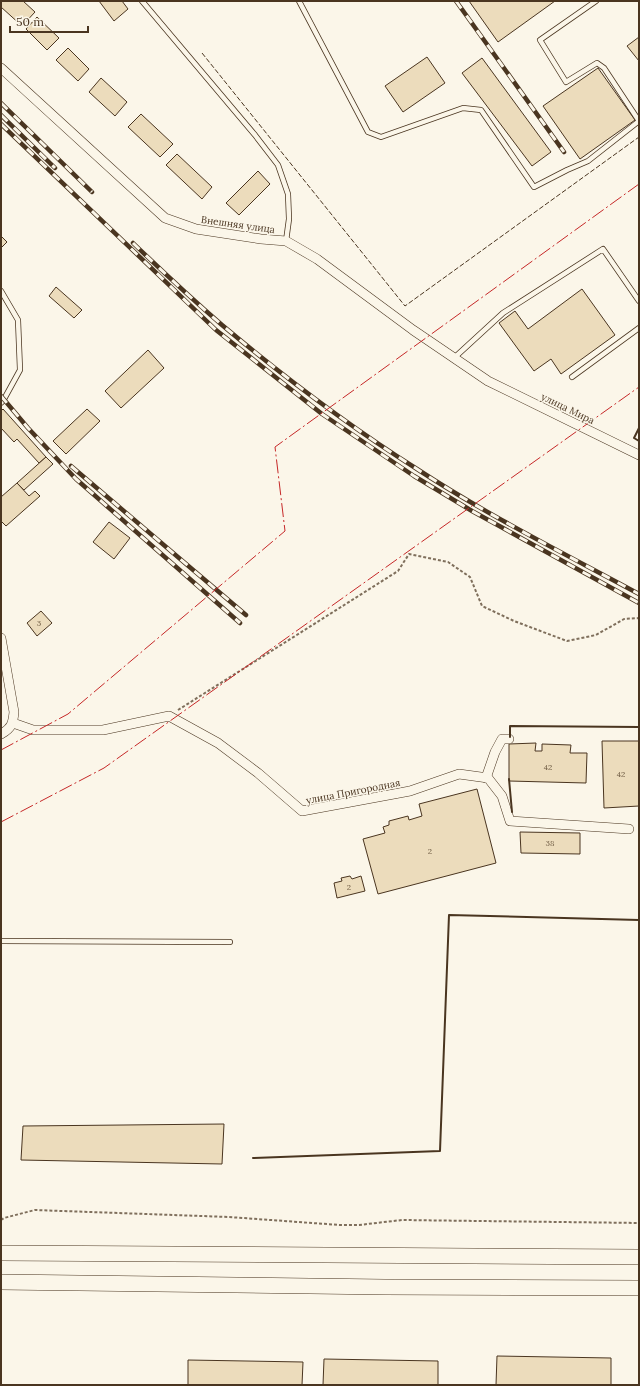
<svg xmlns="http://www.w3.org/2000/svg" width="640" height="1386" viewBox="0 0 640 1386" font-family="Lora,serif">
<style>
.building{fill:#ecdcbc;stroke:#4a3520}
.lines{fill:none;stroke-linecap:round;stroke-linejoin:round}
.service-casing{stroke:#4a3520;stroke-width:6}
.minor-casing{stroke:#4a3520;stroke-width:10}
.primary-casing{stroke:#4a3520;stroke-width:16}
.path{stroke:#7f6f5c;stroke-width:2;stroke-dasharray:3 2;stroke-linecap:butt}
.service{stroke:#fbf6e9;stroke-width:4.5}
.minor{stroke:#fbf6e9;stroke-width:9}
.primary{stroke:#fbf6e9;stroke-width:15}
.rail-casing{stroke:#4a3520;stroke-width:4.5}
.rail{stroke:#fbf6e9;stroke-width:3;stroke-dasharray:9;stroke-linecap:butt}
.fence{stroke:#4a3520;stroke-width:1;stroke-dasharray:5 2;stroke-linecap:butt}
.wall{stroke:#4a3520;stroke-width:2}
.power{stroke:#c62828;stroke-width:1;stroke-dasharray:14 3 2 3;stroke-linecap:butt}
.labels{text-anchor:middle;stroke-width:3;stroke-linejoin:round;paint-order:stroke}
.number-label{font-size:8px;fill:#725f47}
.street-label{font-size:10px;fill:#4a3520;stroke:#fbf6e9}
</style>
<rect width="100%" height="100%" fill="#fbf6e9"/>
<g class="building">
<path d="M1,1H23L35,12L22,26L1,7Z"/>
<path d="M99,1H122L128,9L114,21Z"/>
<path d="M469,1H555L498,42Z"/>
<path d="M37,17L59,38L47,50L26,29Z"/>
<path d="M639,37V61L627,46Z"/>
<path d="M68,48L89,69L78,81L56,60Z"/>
<path d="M427,57L445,83L403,112L385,86Z"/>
<path d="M482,58L551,152L532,166L462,73Z"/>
<path d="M598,68L635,120L580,159L543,106Z"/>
<path d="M101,78L127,102L115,116L89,92Z"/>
<path d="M141,114L173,144L160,157L128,127Z"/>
<path d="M177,154L212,187L202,199L166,165Z"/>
<path d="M258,171L270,184L239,215L226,203Z"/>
<path d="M1,236L7,242L1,248Z"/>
<path d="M56,287L82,310L74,318L49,296Z"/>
<path d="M582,289L615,335L561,374L551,359L534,371L499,323L515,311L528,329Z"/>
<path d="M148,350L164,368L121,408L105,391Z"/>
<path d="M3,409L46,457L39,463L17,439L14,442L1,428V411Z"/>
<path d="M87,409L100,421L66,454L53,441Z"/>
<path d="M46,457L53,464L24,490L17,483Z"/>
<path d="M17,483L29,496L35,491L40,496L6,526L1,521V497Z"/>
<path d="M109,522L130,538L114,559L93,542Z"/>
<path d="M41,611L52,623L37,636L27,623Z"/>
<path d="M602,741H639V806L604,808Z"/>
<path d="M536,743L535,751H542V744L571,745L570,753H587L586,783L509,781V744Z"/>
<path d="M477,789L496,863L378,894L363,839L385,833L383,827L389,825V821L408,816L409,820L422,816L419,804Z"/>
<path d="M520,832L580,833V854L521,853Z"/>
<path d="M350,876L352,879L361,876L365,891L337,898L334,883L342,881L341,878Z"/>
<path d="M224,1124L222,1164L21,1160L23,1126Z"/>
<path d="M497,1356L611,1358V1385H496Z"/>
<path d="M324,1359L438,1361V1385H323Z"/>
<path d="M188,1360L303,1362L302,1385H188Z"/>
</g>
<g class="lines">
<defs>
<g id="service">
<path d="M142,1L255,135L278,165L288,194L289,219L286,241"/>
<path d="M299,1L368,132L381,137L463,108L481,110L534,187L567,170L588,161L639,121"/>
<path d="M596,1L540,40L566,82L597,63L604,68L639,121"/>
<path d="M1,291L18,320L20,370L3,401L1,403"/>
<path d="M454,358L503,313L603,249L639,301"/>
<path d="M572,377L639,328"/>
<path d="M1,941L230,942"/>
</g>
<g id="minor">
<path d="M1,68L165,218L196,229L261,239L286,241L317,259L413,330L488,381L639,455"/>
<path d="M1,638L14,712C13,723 12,728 1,734"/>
<path d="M13,723L33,730H103L169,716L218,743L258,773L302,811L410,791L459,774L488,778L502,796L510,821L629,829"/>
<path d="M486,778L495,752L502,739H509"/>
</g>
<g id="primary">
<path d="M1,1253L639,1257"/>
<path d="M1,1282L385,1287L639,1288"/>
</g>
</defs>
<use href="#service" class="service-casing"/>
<use href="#minor" class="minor-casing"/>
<use href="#primary" class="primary-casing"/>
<g class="path">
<path d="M178,710L398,571L409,554L448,562L470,577L482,606L514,621L567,641L596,635L624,619L639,618"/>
<path d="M1,1220L4,1218L35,1210L229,1217L340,1225H359L402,1220L639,1223"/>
</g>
<use href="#service" class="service"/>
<use href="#minor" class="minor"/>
<use href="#primary" class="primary"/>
<defs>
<g id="rail">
<path d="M456,1L564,152"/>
<path d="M1,103L92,192"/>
<path d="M1,115L55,168"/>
<path d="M1,124L216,330L322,414L414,476L472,511L639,603"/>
<path d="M133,243C162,271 192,299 222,325C284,377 349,426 417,469C487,515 565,554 639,594"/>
<path d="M1,396L28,428L76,479L240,623"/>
<path d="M71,466L246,615"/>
</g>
</defs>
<use href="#rail" class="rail-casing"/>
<use href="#rail" class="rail"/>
<path class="fence" d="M202,53L405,306L639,137"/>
<g class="wall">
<path d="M639,428L634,438L639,441"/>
<path d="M510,737V726L639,727"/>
<path d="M509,779L512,812"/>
<path d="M253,1158L440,1151L449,915L639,920"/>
</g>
<g class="power">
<path d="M1,750L68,714L285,531L275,447L639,184"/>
<path d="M1,822L104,768L639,387"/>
</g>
</g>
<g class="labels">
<g class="number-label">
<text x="39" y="626">3</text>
<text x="548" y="770">42</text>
<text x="621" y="777">42</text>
<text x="550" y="846">38</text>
<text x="430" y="854">2</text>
<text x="349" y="890">2</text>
</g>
<g class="street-label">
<text transform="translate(238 224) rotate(8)" y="4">Внешняя улица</text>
<text transform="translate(568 408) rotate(26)" y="4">улица Мира</text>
<text transform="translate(353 791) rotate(-11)" y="4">улица Пригородная</text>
</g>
</g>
<rect width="640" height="1386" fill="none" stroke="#4a3520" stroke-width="4"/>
<path d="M10 26v6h78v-6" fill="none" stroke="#4a3520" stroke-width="2"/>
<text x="16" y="26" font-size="12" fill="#4a3520" stroke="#fbf6e9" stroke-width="3" paint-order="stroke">50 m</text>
</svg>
